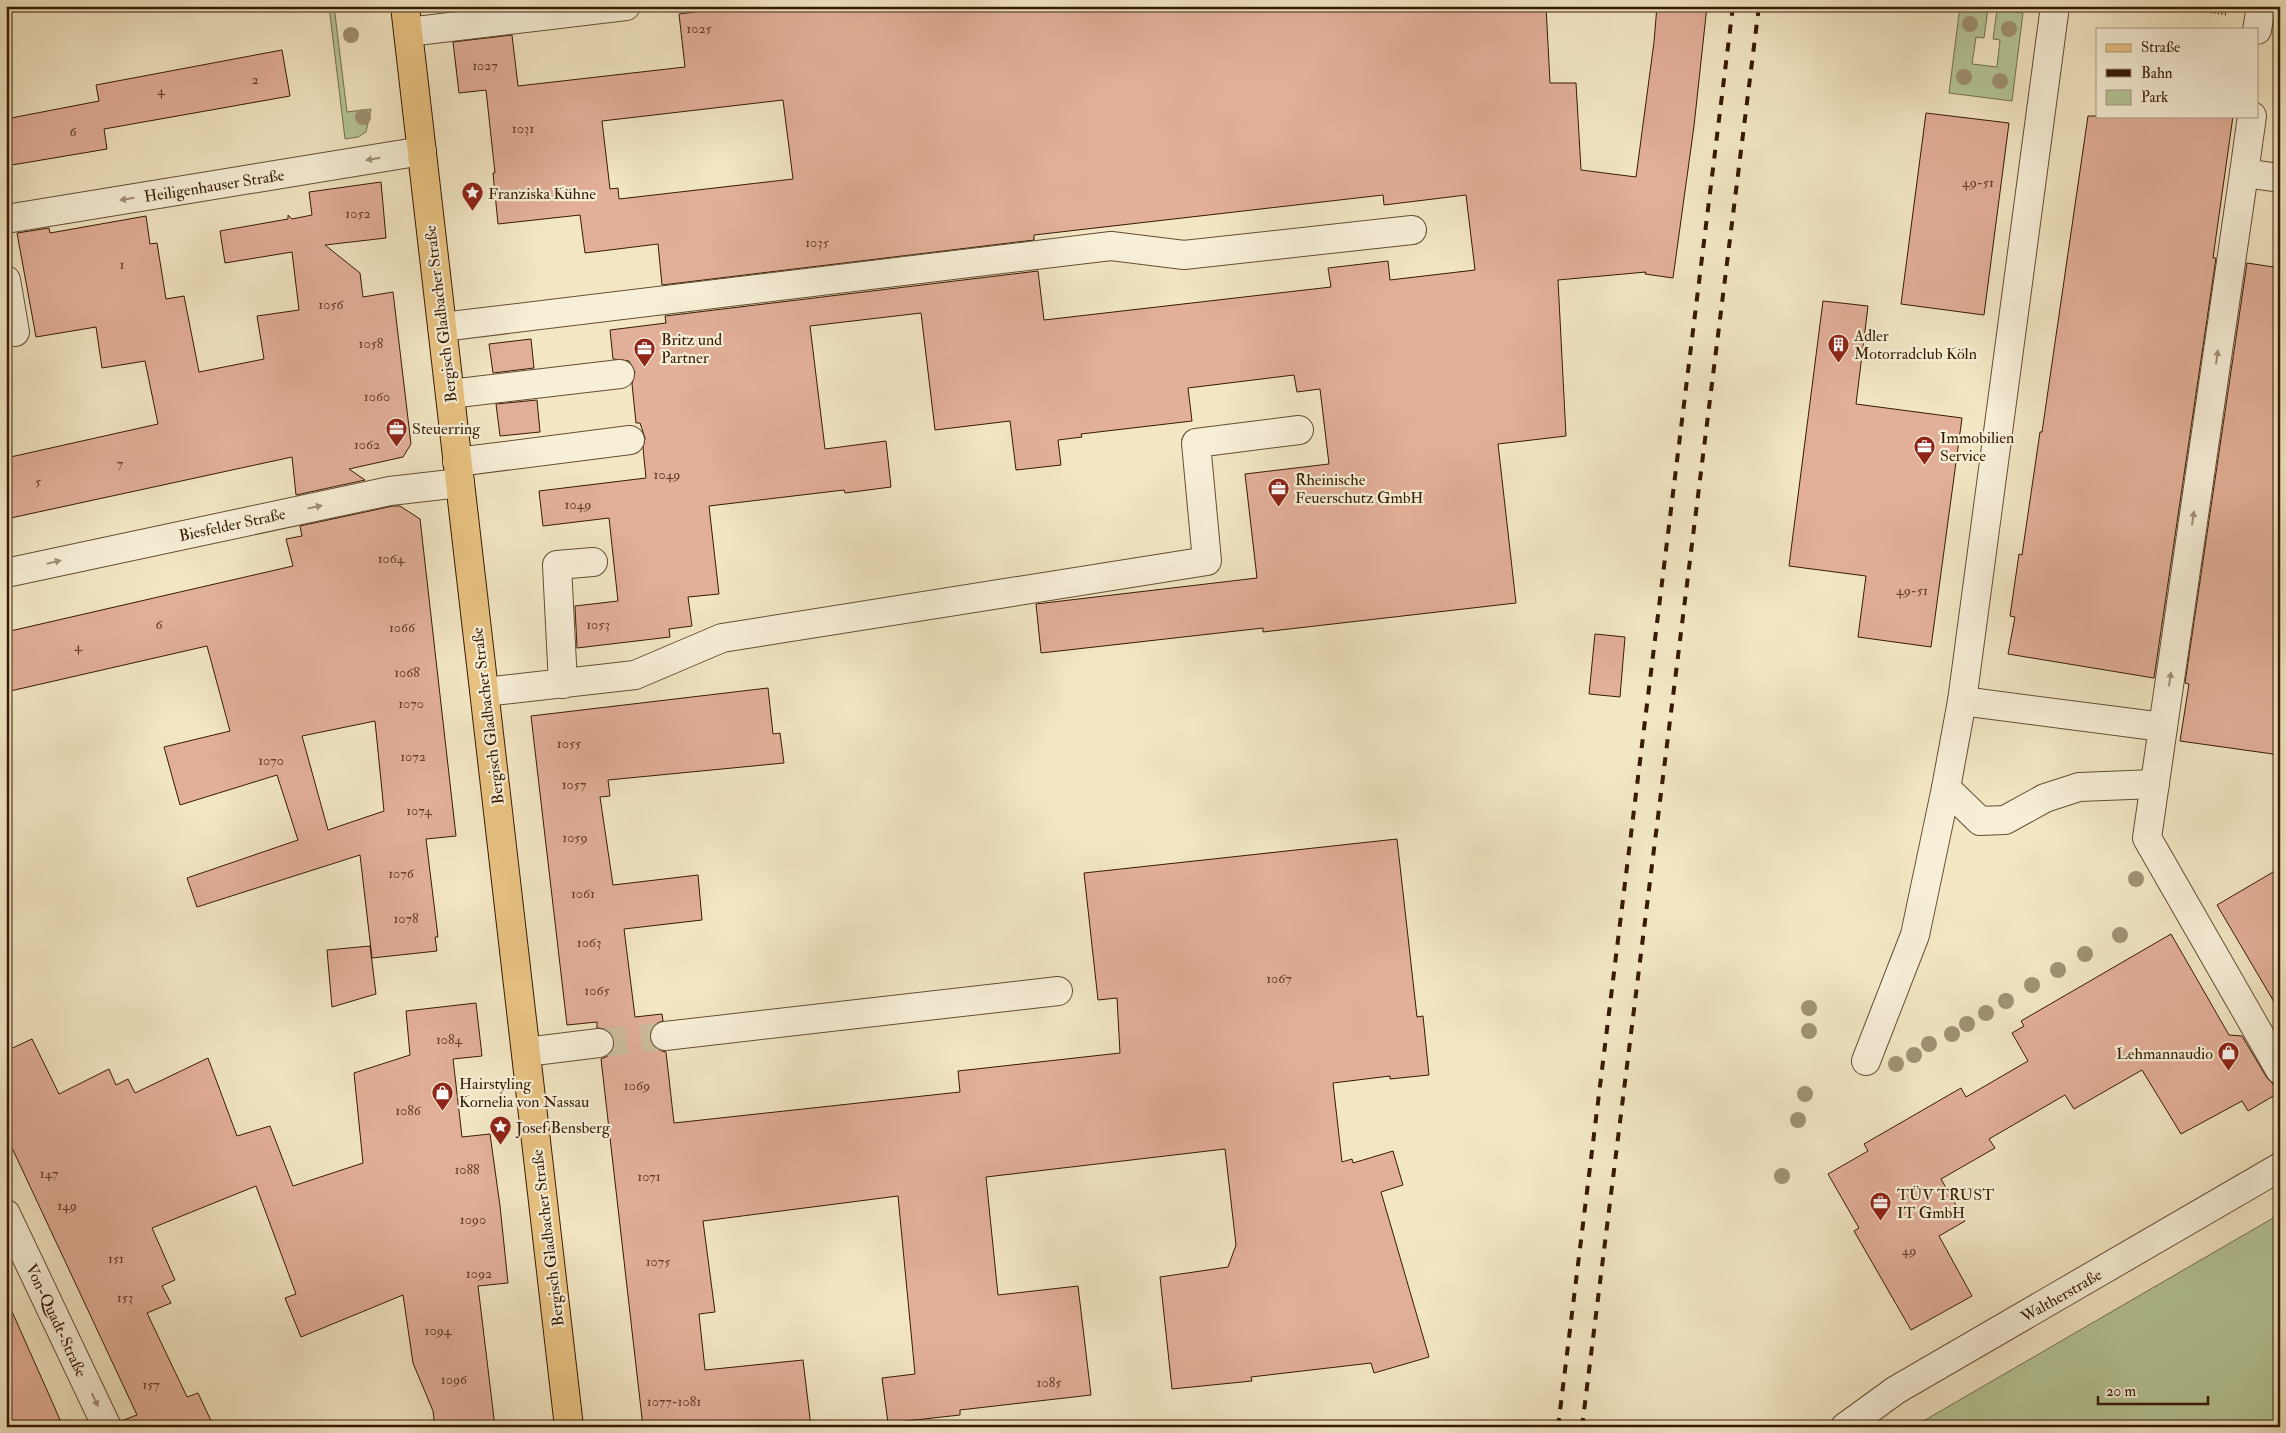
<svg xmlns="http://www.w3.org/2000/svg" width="2286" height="1433" viewBox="0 0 2286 1433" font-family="'IM FELL Double Pica',serif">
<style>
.green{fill:#b5c698;stroke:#76704e}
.building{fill:#e2af98;stroke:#371a03;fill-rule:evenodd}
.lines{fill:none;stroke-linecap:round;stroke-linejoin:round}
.minor-tunnel{stroke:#cdbd9d;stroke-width:28;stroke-dasharray:28 14;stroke-linecap:butt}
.minor-casing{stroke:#664d33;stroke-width:30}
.major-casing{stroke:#371a03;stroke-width:30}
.path{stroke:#371a03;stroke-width:3;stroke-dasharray:1 2.5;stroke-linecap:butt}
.minor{stroke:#f7efd8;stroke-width:28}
.major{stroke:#e9c382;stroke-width:28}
.rail{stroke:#371a03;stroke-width:4;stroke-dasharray:9 9;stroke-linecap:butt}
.tree{fill:#a09272}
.oneway{fill:#a18f78}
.labels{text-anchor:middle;stroke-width:4.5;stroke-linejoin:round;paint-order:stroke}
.number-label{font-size:14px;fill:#623f28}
.street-label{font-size:16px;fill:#371a03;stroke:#f7efd8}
.poi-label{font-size:16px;fill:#371a03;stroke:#f7efd8;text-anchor:start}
</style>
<rect width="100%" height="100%" fill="#f2e6c3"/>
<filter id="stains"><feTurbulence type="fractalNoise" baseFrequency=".004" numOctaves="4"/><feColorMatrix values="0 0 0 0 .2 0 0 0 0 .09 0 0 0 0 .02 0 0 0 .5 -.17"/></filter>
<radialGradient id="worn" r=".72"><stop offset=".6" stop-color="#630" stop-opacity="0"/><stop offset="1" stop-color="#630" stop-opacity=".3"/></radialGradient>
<g class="green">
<path d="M329,6H334L347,112L371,109L366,132L358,137L345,139Z"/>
<path d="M1960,6L1988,8L1984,38L1976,37L1972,64L1997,67L2000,40L1993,39L1997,10L2023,13L2012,101L1949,93Z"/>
<path d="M2280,1214V1427H1913Z"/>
</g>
<g class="building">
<path d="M743,6H1546L1550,83H1576L1581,170L1636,177L1654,42L1657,6H1707L1694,126L1673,278L1645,274L1646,272L1558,280L1566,436L1498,444L1516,603L1263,632V628L1041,653L1036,604L1257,578L1245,474L1329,464L1320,389L1297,392L1294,375L1188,388L1192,421L1081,434L1082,437L1058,440L1061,465L1016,470L1010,421L935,430L921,313L810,326L825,449L886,441L891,487L845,493L844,490L709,506L719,594L688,597L692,626L669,629L670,637L577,648L575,606L618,601L609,518L543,526L539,491L646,478L643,448L645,438L640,423H636L632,384L635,372L629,361L613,359L610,330L666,323L665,316L1038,271L1044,320L1331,287L1328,268L1388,261L1390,280L1475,270L1466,195L1384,205L1383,195L1034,235V240L662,285L658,244L585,253L580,215L498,224L493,173H495L486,90L459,93L453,42L512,35L518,86L685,67L679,14ZM783,100L793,179L619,199L618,188L610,189L602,121Z"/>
<path d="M282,50L290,96L104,129L107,149L6,166V119L99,101L96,85Z"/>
<path d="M1926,113L2009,123L1984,315L1901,304Z"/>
<path d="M2088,116H2233L2213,258H2216L2154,678L2008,654L2015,617L2010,616L2019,554L2022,555L2040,432H2042Z"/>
<path d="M381,182L386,238L325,245L360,273L363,297L393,292L411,444L403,457L349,469L365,480L296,495L292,457L6,519V458L158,424L145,361L102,368L96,327L36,337L17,233L49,228L50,233L146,216L150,244L157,243L166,299L184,296L199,372L264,359L257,316L299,310L292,252L225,263L220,231L288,219V215L292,219L312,215L309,192Z"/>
<path d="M2247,263L2280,268V755L2180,741L2189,684L2185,683Z"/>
<path d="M1823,301L1868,306L1856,404L1962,418L1931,647L1858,637L1866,576L1789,566Z"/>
<path d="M531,339L534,368L493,373L489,344Z"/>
<path d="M537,400L540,432L500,436L496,404Z"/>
<path d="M393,506H400L420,519L456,836L426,839L438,937H435L437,951L372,958L360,855L197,907L187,878L298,840L277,775L180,805L164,747L230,731L207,646L6,692V632L293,566L286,539L302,536L300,526ZM375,721L384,811L328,830L302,736Z"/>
<path d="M1595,634L1625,637L1620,697L1589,694Z"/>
<path d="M768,688L773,734L780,733L784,763L608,780L610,796L600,797L613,885L698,875L702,920L624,929L635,1017L662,1014L663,1021L655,1024L651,1030L649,1037L653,1046L658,1050L666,1052L674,1123L960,1092L958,1071L1120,1053L1117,998L1098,1000L1084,873L1397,839L1417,1017L1423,1016L1429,1075L1390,1079V1076L1333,1083L1342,1162L1352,1159L1353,1163L1393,1151L1403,1185L1381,1192L1429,1357L1374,1373L1371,1363L1251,1377L1252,1381L1172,1389L1160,1277L1228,1267L1236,1245L1225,1149L986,1177L998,1295L1078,1286L1091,1395L960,1410V1415L888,1423L882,1378L915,1374L898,1196L703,1221L715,1312L699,1314L705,1370L803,1360L811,1427H643L601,1059L608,1056L613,1050L614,1041L612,1034L606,1029L597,1028V1022L567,1025L531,716Z"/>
<path d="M2280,868V1012L2217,905Z"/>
<path d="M2171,934L2229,1035L2242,1036L2267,1078L2273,1084L2280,1086V1092L2248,1111L2242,1101L2181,1134L2142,1070L2074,1109L2065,1095L1989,1139L1995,1148L1941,1179L1965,1221L1939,1236L1972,1296L1911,1330L1854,1231L1859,1228L1828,1174L1868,1151L1864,1144L1961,1088L1966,1097L2028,1061L2012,1033L2024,1026L2021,1021Z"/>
<path d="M370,946L376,994L332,1007L327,950Z"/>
<path d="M476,1003L482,1056L453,1059L462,1137L490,1134L500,1206L508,1283L478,1286L495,1427H435L433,1411L413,1363L403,1295L301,1337L285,1298L296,1294L256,1186L152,1228L175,1280L162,1286L171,1303L147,1313L187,1397L198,1393L214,1427H122L121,1421L137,1415L6,1135V1051L32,1039L59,1094L109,1069L116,1085L128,1079L135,1093L208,1058L237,1136L270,1126L293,1186L363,1163L354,1073L410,1055L406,1011Z"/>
<path d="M6,1298L54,1406L63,1427H6Z"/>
</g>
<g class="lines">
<path class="minor-tunnel" d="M599,1043L665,1036"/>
<defs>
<g id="minor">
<path d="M2257,30L2261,6"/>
<path d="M408,32L626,6"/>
<path d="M2252,116L2244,173L2280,178"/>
<path d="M6,219L422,151"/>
<path d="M6,280L15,332"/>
<path d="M442,327L1111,246L1184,255L1412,230"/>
<path d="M450,394L620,374"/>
<path d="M457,462L630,440"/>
<path d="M6,573L390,491L460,483"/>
<path d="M563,684L557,565L593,562"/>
<path d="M485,692L635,675L722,638L1207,561L1196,443L1299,430"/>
<path d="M1962,701L2163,727L2147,838L2280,1070"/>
<path d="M2163,727L2244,173"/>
<path d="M1946,788L1980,821L2005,820L2045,798L2079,787L2155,784"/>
<path d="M665,1036L1058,991"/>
<path d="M526,1052L599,1043"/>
<path d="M1866,1061L1915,935L1946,788L1962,701L2055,6"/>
<path d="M6,1214L107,1427"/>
<path d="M1845,1427L1896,1390L2280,1167"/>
</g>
<path id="major" d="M405,6L569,1427"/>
</defs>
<use href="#minor" class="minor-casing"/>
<use href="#major" class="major-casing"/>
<path class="path" d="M2173,6L2226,14"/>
<use href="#minor" class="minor"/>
<use href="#major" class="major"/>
<g class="rail">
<path d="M1558,1427L1733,6"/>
<path d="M1582,1427L1759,6"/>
</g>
</g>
<g class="tree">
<circle cx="1970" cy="24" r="8"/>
<circle cx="2009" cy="29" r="8"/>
<circle cx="351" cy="35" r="8"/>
<circle cx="1964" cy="77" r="8"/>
<circle cx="2000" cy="81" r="8"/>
<circle cx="363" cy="117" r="8"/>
<circle cx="2136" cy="879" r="8"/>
<circle cx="2120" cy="935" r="8"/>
<circle cx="2085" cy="954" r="8"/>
<circle cx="2058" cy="970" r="8"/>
<circle cx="2032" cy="985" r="8"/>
<circle cx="2006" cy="1001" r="8"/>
<circle cx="1809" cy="1008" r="8"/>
<circle cx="1986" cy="1013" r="8"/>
<circle cx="1967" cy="1024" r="8"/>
<circle cx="1809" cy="1031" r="8"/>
<circle cx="1952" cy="1034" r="8"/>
<circle cx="1929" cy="1044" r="8"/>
<circle cx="1914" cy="1055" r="8"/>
<circle cx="1896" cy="1064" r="8"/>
<circle cx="1805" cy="1094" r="8"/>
<circle cx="1798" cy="1120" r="8"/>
<circle cx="1782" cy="1176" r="8"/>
</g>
<defs><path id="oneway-solid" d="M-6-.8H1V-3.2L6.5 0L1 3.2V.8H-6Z" transform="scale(1.25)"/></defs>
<g class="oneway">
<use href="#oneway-solid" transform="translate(373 159) rotate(171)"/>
<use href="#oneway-solid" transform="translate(127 199) rotate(171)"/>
<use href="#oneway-solid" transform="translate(2217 357) rotate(-82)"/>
<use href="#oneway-solid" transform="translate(315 507) rotate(-12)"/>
<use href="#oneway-solid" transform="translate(2193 518) rotate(-82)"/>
<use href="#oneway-solid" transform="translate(54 562) rotate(-13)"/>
<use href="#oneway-solid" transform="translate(2170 679) rotate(-82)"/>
<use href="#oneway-solid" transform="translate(95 1400) rotate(65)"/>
</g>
<defs>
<symbol id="sight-pin" viewBox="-11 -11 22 30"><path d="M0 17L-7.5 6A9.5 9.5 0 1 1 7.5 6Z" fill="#8f2418" stroke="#f7efd8"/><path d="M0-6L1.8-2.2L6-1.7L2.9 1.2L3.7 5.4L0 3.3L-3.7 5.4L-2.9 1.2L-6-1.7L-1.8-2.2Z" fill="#fff"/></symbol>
<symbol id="building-pin" viewBox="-11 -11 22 30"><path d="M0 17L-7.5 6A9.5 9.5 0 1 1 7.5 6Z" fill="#8f2418" stroke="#f7efd8"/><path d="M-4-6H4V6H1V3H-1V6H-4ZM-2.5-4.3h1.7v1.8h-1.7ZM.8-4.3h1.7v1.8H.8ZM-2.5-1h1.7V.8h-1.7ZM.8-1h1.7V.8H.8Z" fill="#fff"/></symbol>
<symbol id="office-pin" viewBox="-11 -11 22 30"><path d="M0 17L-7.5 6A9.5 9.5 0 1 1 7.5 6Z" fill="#8f2418" stroke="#f7efd8"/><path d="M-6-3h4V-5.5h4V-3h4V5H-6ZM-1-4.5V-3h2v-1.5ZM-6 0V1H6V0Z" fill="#fff"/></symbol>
<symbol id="shop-pin" viewBox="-11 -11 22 30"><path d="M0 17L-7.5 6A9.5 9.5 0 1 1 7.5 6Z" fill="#8f2418" stroke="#f7efd8"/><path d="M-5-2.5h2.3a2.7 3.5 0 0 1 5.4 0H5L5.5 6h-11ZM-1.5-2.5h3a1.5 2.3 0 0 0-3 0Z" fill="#fff"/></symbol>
</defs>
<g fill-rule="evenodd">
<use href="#sight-pin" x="460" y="180" width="25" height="34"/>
<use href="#building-pin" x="1826" y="332" width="25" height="34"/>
<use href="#office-pin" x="632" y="336" width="25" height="34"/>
<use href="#office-pin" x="384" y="416" width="25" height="34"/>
<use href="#office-pin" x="1912" y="434" width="25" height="34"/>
<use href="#office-pin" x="1266" y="476" width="25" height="34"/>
<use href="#shop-pin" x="2216" y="1040" width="25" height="34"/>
<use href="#shop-pin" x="430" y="1080" width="25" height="34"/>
<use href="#sight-pin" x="488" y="1114" width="25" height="34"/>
<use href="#office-pin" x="1868" y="1190" width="25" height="34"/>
</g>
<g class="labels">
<g class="number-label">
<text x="699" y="33">1025</text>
<text x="485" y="70">1027</text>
<text x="255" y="84">2</text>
<text x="161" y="95">4</text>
<text x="523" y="133">1031</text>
<text x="73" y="136">6</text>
<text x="1978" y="187">49-51</text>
<text x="358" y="218">1052</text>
<text x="817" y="247">1035</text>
<text x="122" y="269">1</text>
<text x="331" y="309">1056</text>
<text x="371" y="348">1058</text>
<text x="377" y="401">1060</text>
<text x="367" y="449">1062</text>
<text x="120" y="468">7</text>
<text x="667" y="479">1049</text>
<text x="38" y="486">5</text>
<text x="578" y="509">1049</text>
<text x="391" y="563">1064</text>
<text x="1912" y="595">49-51</text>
<text x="159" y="629">6</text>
<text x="598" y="629">1053</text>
<text x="402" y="632">1066</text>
<text x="78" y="651">4</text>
<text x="407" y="677">1068</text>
<text x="411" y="708">1070</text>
<text x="569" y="748">1055</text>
<text x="413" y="761">1072</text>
<text x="271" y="765">1070</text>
<text x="574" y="789">1057</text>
<text x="419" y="815">1074</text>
<text x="575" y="842">1059</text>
<text x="401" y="878">1076</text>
<text x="583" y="898">1061</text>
<text x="406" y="923">1078</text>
<text x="589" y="947">1063</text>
<text x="1279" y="983">1067</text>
<text x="597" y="995">1065</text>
<text x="449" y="1044">1084</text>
<text x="637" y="1090">1069</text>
<text x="408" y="1115">1086</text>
<text x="467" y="1174">1088</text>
<text x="49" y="1178">147</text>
<text x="649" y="1181">1071</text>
<text x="67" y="1210">149</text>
<text x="473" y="1224">1090</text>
<text x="1909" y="1255">49</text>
<text x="116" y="1263">151</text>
<text x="658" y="1266">1075</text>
<text x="479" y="1278">1092</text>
<text x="125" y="1302">153</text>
<text x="438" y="1335">1094</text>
<text x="454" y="1384">1096</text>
<text x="1049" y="1387">1085</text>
<text x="151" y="1389">157</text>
<text x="674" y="1406">1077-1081</text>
</g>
<g class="street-label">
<text transform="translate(214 185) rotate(-9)" y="6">Heiligenhauser Straße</text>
<text transform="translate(440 314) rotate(-97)" y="6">Bergisch Gladbacher Straße</text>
<text transform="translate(232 524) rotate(-12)" y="6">Biesfelder Straße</text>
<text transform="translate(487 716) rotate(-97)" y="6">Bergisch Gladbacher Straße</text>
<text transform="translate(547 1238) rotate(-97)" y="6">Bergisch Gladbacher Straße</text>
<text transform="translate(2061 1295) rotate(-30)" y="6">Waltherstraße</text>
<text transform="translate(57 1320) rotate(65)" y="6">Von-Quadt-Straße</text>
</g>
<g class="poi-label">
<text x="488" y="199">Franziska Kühne</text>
<text x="1854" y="341">Adler<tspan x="1854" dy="18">Motorradclub Köln</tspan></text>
<text x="661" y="345">Britz und<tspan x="661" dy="18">Partner</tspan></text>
<text x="412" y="434">Steuerring</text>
<text x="1940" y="443">Immobilien<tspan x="1940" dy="18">Service</tspan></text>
<text x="1295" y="485">Rheinische<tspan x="1295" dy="18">Feuerschutz GmbH</tspan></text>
<text x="2213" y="1059" text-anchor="end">Lehmannaudio</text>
<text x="459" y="1089">Hairstyling<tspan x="459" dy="18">Kornelia von Nassau</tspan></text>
<text x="516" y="1133">Josef Bensberg</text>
<text x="1897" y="1200">TÜV TRUST<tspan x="1897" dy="18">IT GmbH</tspan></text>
</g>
</g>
<rect width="2286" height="1433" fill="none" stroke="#f2e6c3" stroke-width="25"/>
<rect x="8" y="8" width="2271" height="1418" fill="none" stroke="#371a03" stroke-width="2.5"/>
<rect x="12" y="12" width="2261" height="1408" fill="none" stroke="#371a03"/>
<rect x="2096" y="28" width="162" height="90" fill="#f7efd8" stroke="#aa9a83"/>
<rect x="2106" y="44" width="25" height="8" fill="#e9c382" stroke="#aa9a83"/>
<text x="2141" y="52" font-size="15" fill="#371a03">Straße</text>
<rect x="2106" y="69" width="25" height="8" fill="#371a03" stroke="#aa9a83"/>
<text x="2141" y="78" font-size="15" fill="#371a03">Bahn</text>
<rect x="2106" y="90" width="25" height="15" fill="#b5c698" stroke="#aa9a83"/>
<text x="2141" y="102" font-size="15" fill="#371a03">Park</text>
<path d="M2098 1396v8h110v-8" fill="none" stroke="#371a03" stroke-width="2.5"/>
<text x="2106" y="1396" font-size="15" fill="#371a03" stroke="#f7efd8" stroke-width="4" paint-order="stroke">20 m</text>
<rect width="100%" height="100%" filter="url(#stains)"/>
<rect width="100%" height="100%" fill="url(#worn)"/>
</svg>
